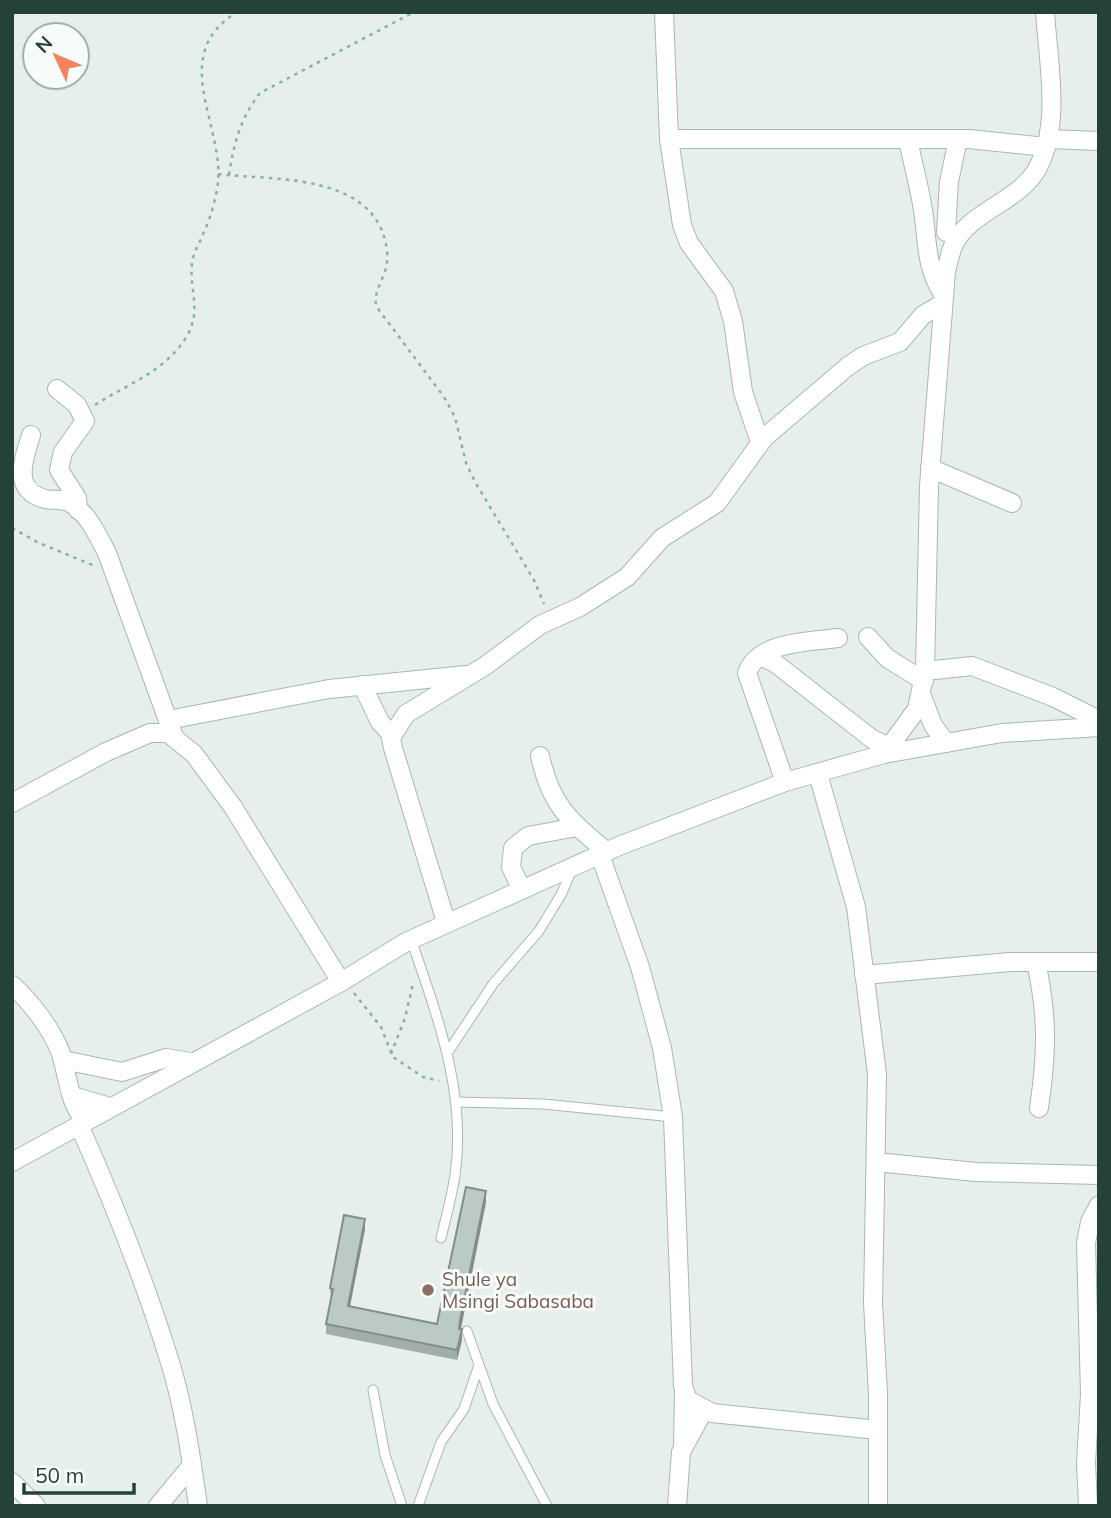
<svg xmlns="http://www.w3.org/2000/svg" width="1111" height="1518" viewBox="0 0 1111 1518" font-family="Mulish,sans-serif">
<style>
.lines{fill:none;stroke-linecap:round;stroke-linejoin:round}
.service-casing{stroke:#a8b8b2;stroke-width:11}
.minor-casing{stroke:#a8b8b2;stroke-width:20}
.path{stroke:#86b3a5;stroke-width:2.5;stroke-dasharray:3.5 5;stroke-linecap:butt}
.service{stroke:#fff;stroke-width:9}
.minor{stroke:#fff;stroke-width:18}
.wall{fill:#a1aea9}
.shaded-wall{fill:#838d89}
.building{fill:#bbcac4;stroke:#838d89;stroke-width:2}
.education-dot{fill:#8d6e63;stroke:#f7fbf9;stroke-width:2.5}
.labels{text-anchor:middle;stroke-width:6;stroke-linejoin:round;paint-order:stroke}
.education-label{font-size:19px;fill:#785e54;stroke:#f7fbf9;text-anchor:start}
</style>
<rect width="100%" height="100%" fill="#e6efeb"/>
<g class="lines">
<defs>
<g id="service">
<path d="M411,939C437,1016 467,1093 455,1175C452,1196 446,1217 441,1238"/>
<path d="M448,1052L493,984L539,931L562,893L572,869"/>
<path d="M456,1102L543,1104L673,1117"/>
<path d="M467,1331L493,1404L547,1506"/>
<path d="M373,1390L385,1455L402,1506"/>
<path d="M418,1506L441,1442L464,1409L479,1365"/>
</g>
<g id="minor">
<path d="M664,12L669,139L682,225L689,243L724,291L733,321L743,392L760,442"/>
<path d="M669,139H969L1046,147"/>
<path d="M908,139C912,160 918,182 922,204C928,236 924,265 943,294"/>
<path d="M1048,139L1099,141"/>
<path d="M946,232L949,182L958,139"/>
<path d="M57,389L77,405L85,421L63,452L59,470L77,498L78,510"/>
<path d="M31,435C24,459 11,490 45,499C54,501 64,498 72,504C89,515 98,536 107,553L174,737"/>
<path d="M930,468L1012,503"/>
<path d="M868,637L887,658L924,681"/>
<path d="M760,656L775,663L872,739L889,747"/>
<path d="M925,671L972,666L1053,697L1099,720"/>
<path d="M362,685L380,722L392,735"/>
<path d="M921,694L933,725L946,743"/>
<path d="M168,720L329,689L466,675"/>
<path d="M884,754L917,709L925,671L929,486L946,272C948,263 950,254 953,246C968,212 1016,203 1036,171C1062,127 1048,61 1045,12"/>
<path d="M540,756C551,806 569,820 607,852"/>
<path d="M818,774L856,907L877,1074L873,1303L878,1394V1506"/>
<path d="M785,782L747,673C758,641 809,642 838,638"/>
<path d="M12,803L106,752L150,733H168L194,754L233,807L341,982"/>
<path d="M600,855L640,967L662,1048L673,1117L683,1386L688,1400L712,1413L878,1430"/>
<path d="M522,890L511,867L513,848L528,836L577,827"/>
<path d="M446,922L393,748L391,738L406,714L485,666L540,625L580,607L627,577L662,538L717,503L764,438L847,367L863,356L900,342L923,315L942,304"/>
<path d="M1036,962C1048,1016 1047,1054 1039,1108"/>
<path d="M864,975L1010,962H1099"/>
<path d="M12,985C30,1001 51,1028 60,1051C68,1073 68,1104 86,1121"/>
<path d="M63,1060L122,1072L166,1058L191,1062"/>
<path d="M72,1096L110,1107"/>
<path d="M79,1125C113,1201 144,1279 169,1359C184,1406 191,1457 198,1506"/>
<path d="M12,1162L341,982L406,942L619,846L785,782L884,754L1002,733L1099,727"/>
<path d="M876,1162L976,1172L1099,1175"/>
<path d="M683,1445L684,1390"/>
<path d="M12,1482L36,1506"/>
<path d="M158,1506L192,1465"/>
<path d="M677,1506L681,1452L704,1410"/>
<path d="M1088,1506L1086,1463L1090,1394L1086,1243L1090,1222L1099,1205"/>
</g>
</defs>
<use href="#service" class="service-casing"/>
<use href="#minor" class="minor-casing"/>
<g class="path">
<path d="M218,174C276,181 376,172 387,250C390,276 373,286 376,306L444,397L455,417L466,463L475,482L534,580L544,604"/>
<path d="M229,175C234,143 240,119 260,93L414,12"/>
<path d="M95,405C129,383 165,372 187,336C202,310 189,290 192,264C193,252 199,245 203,234C210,220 216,199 218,183C224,124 167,55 237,12"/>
<path d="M12,528L39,543L95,566"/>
<path d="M354,993L381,1027L393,1057L423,1077L439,1081"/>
<path d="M391,1054L405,1018L413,984"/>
</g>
<use href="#service" class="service"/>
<use href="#minor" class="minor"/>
</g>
<path class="wall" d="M486,1202L460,1329L462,1340L457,1360L326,1334V1324L331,1299L330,1288L365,1229L350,1306L437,1324Z"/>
<g class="shaded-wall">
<path d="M486,1191V1202L459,1339L460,1320Z"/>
<path d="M365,1219V1229L348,1316V1306Z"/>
<path d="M462,1329V1340L457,1360V1350Z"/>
</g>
<path class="building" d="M466,1187L486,1191L460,1320L459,1329H462L457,1350L326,1324L333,1289L330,1288L344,1215L365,1219L348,1306L437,1324Z"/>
<circle class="education-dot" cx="428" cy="1290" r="7"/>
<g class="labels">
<g class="education-label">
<text x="442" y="1286">Shule ya<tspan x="442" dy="22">Msingi Sabasaba</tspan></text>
</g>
</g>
<rect width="1111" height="1518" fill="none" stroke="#24423a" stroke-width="28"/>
<g transform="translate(56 56) rotate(314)"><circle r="33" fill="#f7fbf9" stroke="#a3b1ad" stroke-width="2"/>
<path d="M0-5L12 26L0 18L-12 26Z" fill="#f4845f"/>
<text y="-10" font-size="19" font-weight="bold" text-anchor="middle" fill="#24423a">N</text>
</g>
<path d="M24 1483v10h110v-10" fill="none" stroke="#24423a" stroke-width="3.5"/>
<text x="35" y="1483" font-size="21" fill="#24423a" stroke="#f7fbf9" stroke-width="5" paint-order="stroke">50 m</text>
</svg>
